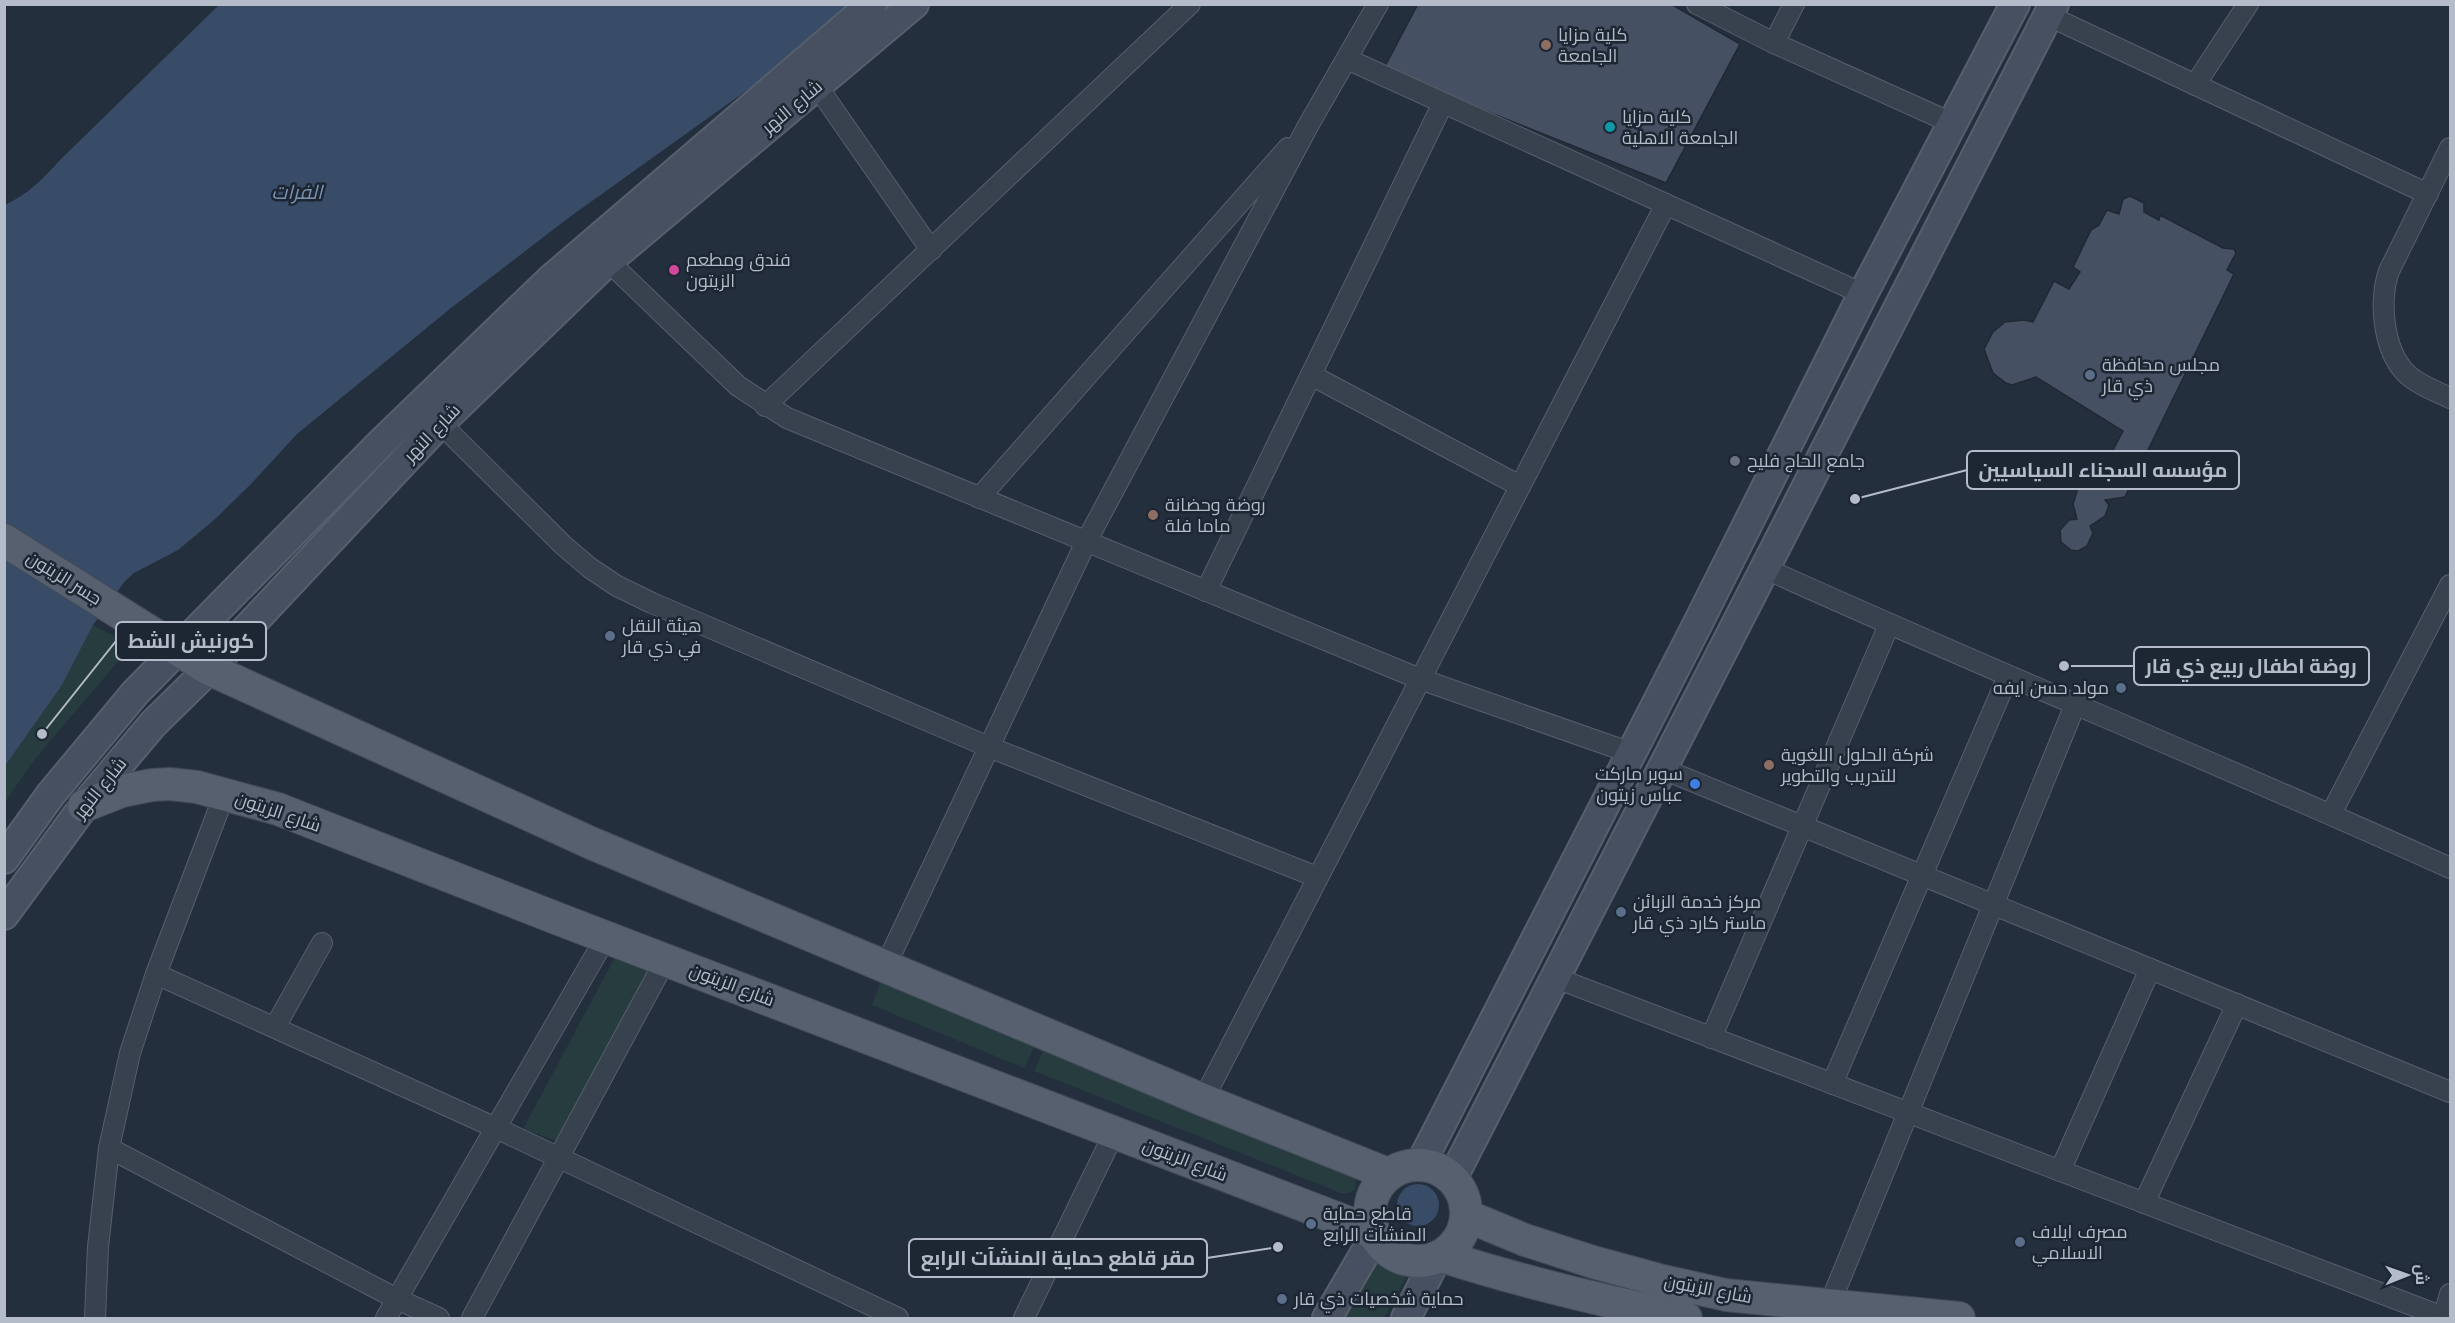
<svg xmlns="http://www.w3.org/2000/svg" width="2455" height="1323" viewBox="0 0 2455 1323" font-family="Inter,Cairo,sans-serif">
<style>
.green{fill:#263c3f}
.water{fill:#394c67}
.building{fill:#455162;stroke:#1f2835;stroke-width:1.5}
.lines{fill:none;stroke-linecap:round;stroke-linejoin:round}
.minor-casing{stroke:#565f6c;stroke-width:22}
.secondary-casing{stroke:#565f6c;stroke-width:32}
.primary-casing{stroke:#414a57;stroke-width:34}
.minor{stroke:#38414e;stroke-width:20}
.secondary{stroke:#465061;stroke-width:28}
.primary{stroke:#56606e;stroke-width:32}
.education-dot{fill:#8d6e63;stroke:#1d2633;stroke-width:2}
.culture-dot{fill:#0f9aa8;stroke:#1d2633;stroke-width:2}
.hotel-dot{fill:#d1479c;stroke:#1d2633;stroke-width:2}
.service-dot{fill:#5c6f8a;stroke:#1d2633;stroke-width:2}
.worship-dot{fill:#6b7280;stroke:#1d2633;stroke-width:2}
.shop-dot{fill:#3f7fe0;stroke:#1d2633;stroke-width:2}
.labels{text-anchor:middle;stroke-width:5;stroke-linejoin:round;paint-order:stroke}
.poi-label{font-size:18px;fill:#b4bcc9;stroke:#1d2633;text-anchor:start}
.street-label{font-size:18px;fill:#b4bcc9;stroke:#1d2633}
.water-label{font-size:20px;font-style:italic;fill:#7c92b1;stroke:#1d2633}
.leader{fill:none;stroke:#b4bcc9;stroke-width:2}
.callout-dot{fill:#b4bcc9;stroke:#1d2633;stroke-width:2}
.callout{fill:#1d2633;stroke:#b4bcc9;stroke-width:2}
.callout-label{font-size:20px;text-anchor:middle;font-weight:bold;fill:#b4bcc9}
</style>
<rect width="100%" height="100%" fill="#242f3e"/>
<g class="green">
<path d="M93,625L132,645L35,759L5,802V766L62,685Z"/>
<path d="M619,950L653,969L563,1143L523,1129Z"/>
<path d="M881,981L1036,1043L1024,1068L872,1005Z"/>
<path d="M1045,1047L1356,1176L1355,1189L1349,1193H1341L1034,1071Z"/>
<path d="M1372,1252L1410,1270L1384,1318H1338Z"/>
</g>
<g class="water">
<path d="M219,5H852L750,88L571,216L451,308L297,434L251,484L214,520L178,550L134,573L125,581L93,625L62,685L5,766V205C28,194 43,179 61,159Z"/>
<circle cx="1418" cy="1205" r="21"/>
</g>
<g class="building">
<path d="M1418,4H1671L1740,44L1666,183L1383,70Z"/>
<path d="M2130,196L2144,203V212L2159,220L2160,215L2223,248L2234,249L2236,253L2227,270L2234,274L2125,497L2105,500L2109,505L2105,516L2090,526L2093,533L2087,546L2078,551L2071,550L2061,542L2060,530L2069,520L2077,519L2073,504L2078,488L2084,484H2095L2123,431L2036,377L2012,385L2006,383L1993,373L1984,349L1993,332L2005,322L2024,320L2033,322L2054,281L2069,289L2080,272L2073,267L2091,230L2099,225L2107,210L2119,214L2123,199Z"/>
</g>
<g class="lines">
<defs>
<g id="minor">
<path d="M1697,4L1774,43L1954,124"/>
<path d="M2049,16L2428,194"/>
<path d="M1774,43L1794,4"/>
<path d="M1347,59L1863,294"/>
<path d="M2195,85L2248,4"/>
<path d="M817,86L931,250"/>
<path d="M2450,148L2389,271C2378,302 2383,358 2413,379C2424,387 2438,392 2450,398"/>
<path d="M608,261L738,386L787,418L1420,679L1631,753"/>
<path d="M1311,375L1520,486"/>
<path d="M765,406L1190,4"/>
<path d="M440,423L563,545L590,568L617,586L652,603L989,747L1317,877"/>
<path d="M979,498L1288,148"/>
<path d="M1764,568C1991,671 2223,765 2450,868"/>
<path d="M1206,591L1443,103"/>
<path d="M1663,769L2450,1092"/>
<path d="M2331,814L2450,585"/>
<path d="M886,965L1086,542L1309,124L1378,4"/>
<path d="M156,974L496,1128L898,1318"/>
<path d="M1556,978L2443,1317"/>
<path d="M275,1027L322,943"/>
<path d="M1711,1038L1889,625"/>
<path d="M1832,1084L2008,676"/>
<path d="M1203,1100L1666,204"/>
<path d="M109,1148L397,1299L439,1318"/>
<path d="M2060,1171L2150,969"/>
<path d="M2144,1203L2237,1004"/>
<path d="M1829,1306L2075,705"/>
<path d="M95,1318L98,1247L109,1148L130,1053L156,974L225,793"/>
<path d="M386,1318L606,937"/>
<path d="M472,1318L666,959"/>
<path d="M1024,1318L1114,1133"/>
<path d="M2443,1318L2450,1294"/>
</g>
<g id="secondary">
<path d="M4,859L51,794L135,693L381,443L550,280L872,4"/>
<path d="M4,915L84,806L153,724L209,669L440,423L608,261L914,4"/>
<path d="M1420,1165L1697,625L1863,294L2015,4"/>
<path d="M1452,1179L2054,4"/>
<path d="M1327,1318L1375,1236"/>
<path d="M1406,1318L1436,1259"/>
</g>
<g id="primary">
<path d="M4,540L209,669L591,843L1203,1100L1388,1174"/>
<path d="M84,806L122,791L152,785L170,784L197,787L278,809L561,920L1373,1232"/>
<circle cx="1418" cy="1213" r="48"/>
<path d="M1467,1216L1525,1240L1593,1262L1659,1280L1726,1295L1959,1318"/>
<path d="M1442,1256C1522,1282 1603,1301 1686,1318"/>
</g>
</defs>
<use href="#minor" class="minor-casing"/>
<use href="#secondary" class="secondary-casing"/>
<use href="#primary" class="primary-casing"/>
<use href="#minor" class="minor"/>
<use href="#secondary" class="secondary"/>
<use href="#primary" class="primary"/>
</g>
<g class="education-dot">
<circle cx="1546" cy="45" r="6"/>
<circle cx="1153" cy="515" r="6"/>
<circle cx="1769" cy="765" r="6"/>
</g>
<circle class="culture-dot" cx="1610" cy="127" r="6"/>
<circle class="hotel-dot" cx="674" cy="270" r="6"/>
<g class="service-dot">
<circle cx="2090" cy="375" r="6"/>
<circle cx="610" cy="636" r="6"/>
<circle cx="2121" cy="688" r="6"/>
<circle cx="1621" cy="912" r="6"/>
<circle cx="1311" cy="1224" r="6"/>
<circle cx="2020" cy="1242" r="6"/>
<circle cx="1282" cy="1299" r="6"/>
</g>
<circle class="worship-dot" cx="1735" cy="461" r="6"/>
<circle class="shop-dot" cx="1695" cy="784" r="6"/>
<g class="labels">
<g class="poi-label">
<text x="1558" y="41">كلية مزايا<tspan x="1558" dy="21">الجامعة</tspan></text>
<text x="1622" y="123">كلية مزايا<tspan x="1622" dy="21">الجامعة الاهلية</tspan></text>
<text x="686" y="266">فندق ومطعم<tspan x="686" dy="21">الزيتون</tspan></text>
<text x="2102" y="371">مجلس محافظة<tspan x="2102" dy="21">ذي قار</tspan></text>
<text x="1747" y="467">جامع الحاج فليح</text>
<text x="1165" y="511">روضة وحضانة<tspan x="1165" dy="21">ماما فلة</tspan></text>
<text x="622" y="632">هيئة النقل<tspan x="622" dy="21">في ذي قار</tspan></text>
<text x="2109" y="694" text-anchor="end">مولد حسن ايفه</text>
<text x="1781" y="761">شركة الحلول اللغوية<tspan x="1781" dy="21">للتدريب والتطوير</tspan></text>
<text x="1683" y="780" text-anchor="end">سوبر ماركت<tspan x="1683" dy="21">عباس زيتون</tspan></text>
<text x="1633" y="908">مركز خدمة الزبائن<tspan x="1633" dy="21">ماستر كارد ذي قار</tspan></text>
<text x="1323" y="1220">قاطع حماية<tspan x="1323" dy="21">المنشآت الرابع</tspan></text>
<text x="2032" y="1238">مصرف ايلاف<tspan x="2032" dy="21">الاسلامي</tspan></text>
<text x="1294" y="1305">حماية شخصيات ذي قار</text>
</g>
<g class="street-label">
<text transform="translate(792 107) rotate(-40)" y="6">شارع النهر</text>
<text transform="translate(432 433) rotate(-46)" y="6">شارع النهر</text>
<text transform="translate(64 578) rotate(32)" y="6">جسر الزيتون</text>
<text transform="translate(100 788) rotate(-51)" y="6">شارع النهر</text>
<text transform="translate(278 812) rotate(19)" y="6">شارع الزيتون</text>
<text transform="translate(732 985) rotate(21)" y="6">شارع الزيتون</text>
<text transform="translate(1185 1160) rotate(21)" y="6">شارع الزيتون</text>
<text transform="translate(1708 1289) rotate(11)" y="6">شارع الزيتون</text>
</g>
<g class="water-label">
<text x="297" y="199">الفرات</text>
</g>
</g>
<path class="leader" d="M1855 499L1967 470M42 734L116 641M2064 666L2134 666M1278 1247L1207 1258"/>
<g class="callout-dot">
<circle cx="1855" cy="499" r="6"/>
<circle cx="42" cy="734" r="6"/>
<circle cx="2064" cy="666" r="6"/>
<circle cx="1278" cy="1247" r="6"/>
</g>
<g class="callout">
<rect x="1967" y="451" width="272" height="38" rx="6"/>
<rect x="116" y="622" width="150" height="38" rx="6"/>
<rect x="2134" y="647" width="235" height="38" rx="6"/>
<rect x="909" y="1239" width="298" height="38" rx="6"/>
</g>
<g class="callout-label">
<text x="2103" y="477">مؤسسه السجناء السياسيين</text>
<text x="191" y="648">كورنيش الشط</text>
<text x="2251" y="673">روضة اطفال ربيع ذي قار</text>
<text x="1058" y="1265">مقر قاطع حماية المنشآت الرابع</text>
</g>
<rect width="2455" height="1323" fill="none" stroke="#b4bcc9" stroke-width="12"/>
<g transform="translate(2407 1275) rotate(89)" stroke="#1d2633" stroke-width="4.5" paint-order="stroke">
<path d="M0-4.5L10 22L0 15L-10 22Z" fill="#b4bcc9"/>
<text y="-9" font-size="16" font-weight="bold" text-anchor="middle" fill="#b4bcc9">ش</text>
</g>
</svg>
